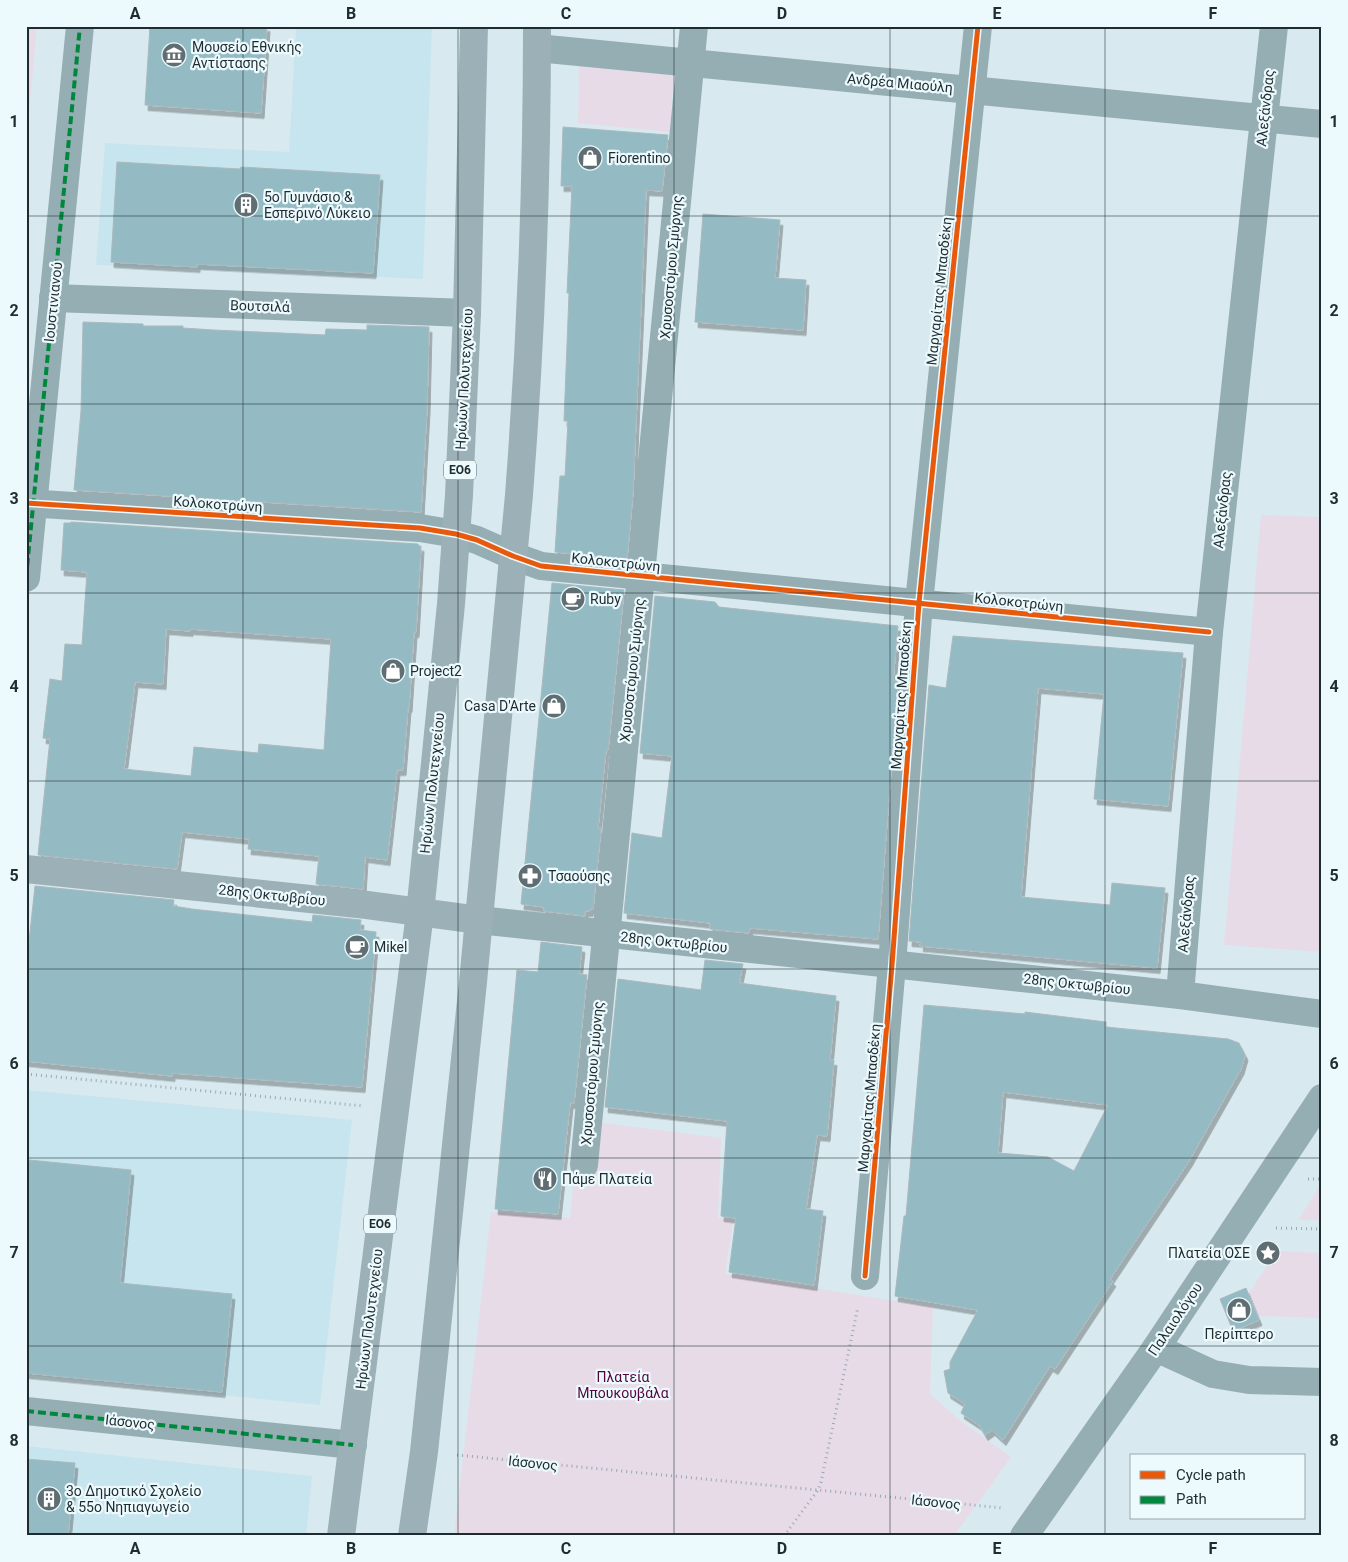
<svg xmlns="http://www.w3.org/2000/svg" width="1348" height="1562" viewBox="0 0 1348 1562" font-family="Roboto,sans-serif">
<style>
.built{fill:#c7e5ee}
.green{fill:#e7dbe8}
.building{fill:#94bbc3;stroke:#abb9bd;fill-rule:evenodd;filter:url(#shadow)}
.lines{fill:none;stroke-linecap:round;stroke-linejoin:round}
.path{stroke:#97aaaf;stroke-width:3;stroke-dasharray:1 4;stroke-linecap:butt}
.minor{stroke:#95aeb4;stroke-width:28}
.major{stroke:#9cb1b7;stroke-width:28}
.quiet{stroke:#00873e;stroke-width:4;stroke-dasharray:8 4;stroke-linecap:butt}
.cycleway-casing{stroke:#ecf9fd;stroke-width:8}
.cycleway{stroke:#e8590c;stroke-width:5}
.grid{fill:none;stroke:#1e2b2f;stroke-width:1;stroke-opacity:0.55}
.labels{text-anchor:middle;stroke-width:4.5;stroke-linejoin:round;paint-order:stroke}
.shield{fill:#ecf9fd;stroke:#5c696d;stroke-width:1}
.shield-label{font-size:12px;font-weight:bold;fill:#1e2b2f}
.poi-label{font-size:14px;fill:#1e2b2f;stroke:#ecf9fd;text-anchor:start}
.street-label{font-size:14px;fill:#1e2b2f;stroke:#ecf9fd}
.park-label{font-size:14px;fill:#55043e;stroke:#ecf9fd}
.neatline{fill:none;stroke:#1e2b2f;stroke-width:2}
.grid-label{font-size:16px;text-anchor:middle;font-weight:bold;fill:#1e2b2f}
</style>
<defs>
<filter id="shadow"><feDropShadow dx="3" dy="5.5" stdDeviation="0" flood-color="#0004"/></filter>
</defs>
<rect width="100%" height="100%" fill="#d8eaef"/>
<g class="built">
<path d="M296,26H432L423,279L96,265L105,143L289,152Z"/>
<path d="M26,1090L352,1120L320,1405L26,1375Z"/>
<path d="M26,1446L312,1476L306,1536H26Z"/>
</g>
<g class="green">
<path d="M26,26H37L26,148Z"/>
<path d="M579,64L674,70L670,132L578,123Z"/>
<path d="M1261,515L1322,517V952L1224,945Z"/>
<path d="M596,1122L721,1138L718,1218L733,1221L725,1274L933,1307L930,1394L958,1419L1011,1457L954,1536H454L491,1212L570,1218L575,1168Z"/>
<path d="M1319,1187L1322,1188V1220H1298Z"/>
<path d="M1277,1251L1322,1253V1318L1259,1316L1249,1293Z"/>
</g>
<g class="building">
<path d="M150,26H267L261,113L145,105Z"/>
<path d="M563,127L668,135L662,191L646,190L633,492L627,559L555,552L560,476H565L568,421H564L569,293H567L572,186H561Z"/>
<path d="M117,162L240,169L241,167L380,175L373,273L197,264V267L111,262Z"/>
<path d="M703,214L780,220L775,278L806,280L803,330L695,322Z"/>
<path d="M83,322L143,324V326H183V328L214,330L325,335L326,329L367,330V325L429,327L427,408L421,512L74,490L81,411Z"/>
<path d="M71,522L418,544L419,546H421L416,632H414L409,707H408L403,770H397L387,860L365,857L363,889L316,884L319,856L248,849L249,839L182,832L177,869L38,855L50,739L43,738L50,679L62,681L65,644L82,645L87,572L61,570L64,523H71ZM166,629L190,631V629L331,639L324,750L259,744L258,753L194,747L191,776L124,769L135,682L163,684Z"/>
<path d="M552,583L624,590L608,750H606L598,828H601L593,909H590V911H585V916L544,911V907L521,904Z"/>
<path d="M655,596L715,602L719,607L898,626L893,681H898L878,939L750,928L749,933L710,929V923L624,913L632,833L662,838L672,756L640,753Z"/>
<path d="M953,636L1183,653L1168,806L1094,799L1104,694L1038,688L1021,897L1110,905L1112,883L1165,888L1157,968L920,946L921,942L909,941L929,685L946,688Z"/>
<path d="M35,886L174,900L173,906L192,909L312,922L313,915L361,920L360,930L376,932L362,1087L172,1073V1076L26,1061V969Z"/>
<path d="M541,942L582,947L579,974L587,975L574,1103H570L558,1214L495,1209L517,970L538,972Z"/>
<path d="M705,960L743,964L739,983L836,996L830,1060H834L827,1136L817,1135L806,1209L823,1211L814,1285L729,1272L736,1218L721,1216L727,1121L605,1107L618,979L701,990Z"/>
<path d="M924,1005L1025,1014V1012L1106,1022V1027L1228,1039L1239,1043L1245,1055L1241,1069L1189,1161L1110,1279L1113,1281L1055,1369L1050,1366L1003,1440L992,1430L985,1435L979,1425L961,1413L965,1404L948,1393L944,1371L950,1369V1362L978,1310L895,1296L904,1216H906ZM1003,1092L1108,1105L1074,1171L1048,1157L998,1153Z"/>
<path d="M29,1160L131,1170L120,1283L232,1294L222,1392L26,1373V1193Z"/>
<path d="M1246,1288L1259,1320L1233,1331L1220,1299Z"/>
<path d="M26,1459L75,1463L68,1536H26Z"/>
</g>
<g class="lines">
<g class="path">
<path d="M26,1074L364,1106"/>
<path d="M1308,1179H1322"/>
<path d="M1276,1228L1322,1229"/>
<path d="M457,1455L1003,1508"/>
<path d="M784,1536L818,1490L821,1482L858,1307"/>
</g>
<g class="minor">
<path d="M537,48L1322,124"/>
<path d="M53,298L467,313"/>
<path d="M26,503L420,528L456,534L477,540L513,556L541,566L1209,632"/>
<path d="M26,578L80,26"/>
<path d="M479,920L1180,995L1322,1014"/>
<path d="M1180,995L1209,632L1274,26"/>
<path d="M584,1165L694,26"/>
<path d="M865,1276L892,965L919,603L978,26"/>
<path d="M1156,1348L1213,1374L1249,1380L1322,1382"/>
<path d="M26,1411L353,1445"/>
<path d="M1024,1536L1156,1348L1322,1098"/>
</g>
<g class="major">
<path d="M26,869L367,905L479,920"/>
<path d="M341,1536L420,913L451,604L459,495L467,313L474,26"/>
<path d="M412,1536L424,1452L473,982L519,495C531,339 537,183 537,26"/>
</g>
<g class="quiet">
<path d="M26,578L80,26"/>
<path d="M26,1411L353,1445"/>
</g>
<defs>
<g id="cycleway">
<path d="M26,503L420,528L456,534L477,540L513,556L541,566L1209,632"/>
<path d="M865,1276L892,965L919,603L978,26"/>
</g>
</defs>
<use href="#cycleway" class="cycleway-casing"/>
<use href="#cycleway" class="cycleway"/>
</g>
<path class="grid" d="M243,26V1536M458,26V1536M674,26V1536M890,26V1536M1105,26V1536M26,216H1322M26,404H1322M26,593H1322M26,781H1322M26,969H1322M26,1158H1322M26,1346H1322"/>
<defs>
<symbol id="museum-disc" viewBox="-11 -11 22 22"><circle r="9.5" fill="#5f6e72" stroke="#ecf9fd"/><path d="M0-6L6-3V-2H-6V-3ZM-5-1h2V3h-2ZM-1-1h2V3h-2ZM3-1h2V3H3ZM-6 4H6V6H-6Z" fill="#fff"/></symbol>
<symbol id="shop-disc" viewBox="-11 -11 22 22"><circle r="9.5" fill="#5f6e72" stroke="#ecf9fd"/><path d="M-5-2.5h2.3a2.7 3.5 0 0 1 5.4 0H5L5.5 6h-11ZM-1.5-2.5h3a1.5 2.3 0 0 0-3 0Z" fill="#fff"/></symbol>
<symbol id="building-disc" viewBox="-11 -11 22 22"><circle r="9.5" fill="#5f6e72" stroke="#ecf9fd"/><path d="M-4-6H4V6H1V3H-1V6H-4ZM-2.5-4.3h1.7v1.8h-1.7ZM.8-4.3h1.7v1.8H.8ZM-2.5-1h1.7V.8h-1.7ZM.8-1h1.7V.8H.8Z" fill="#fff"/></symbol>
<symbol id="cafe-disc" viewBox="-11 -11 22 22"><circle r="9.5" fill="#5f6e72" stroke="#ecf9fd"/><path d="M-5.5-4.5H6V0H3Q3 3.5 0 3.5H-2.5Q-5.5 3.5-5.5 0ZM3-3.2v2h1.7v-2ZM-6 4.5H4V6H-6Z" fill="#fff"/></symbol>
<symbol id="pharmacy-disc" viewBox="-11 -11 22 22"><circle r="9.5" fill="#5f6e72" stroke="#ecf9fd"/><path d="M-2-6h4v4h4v4h-4v4h-4v-4h-4v-4h4Z" fill="#fff"/></symbol>
<symbol id="restaurant-disc" viewBox="-11 -11 22 22"><circle r="9.5" fill="#5f6e72" stroke="#ecf9fd"/><path d="M-5-6h1v4h1v-4h1v4h1v-4h1v5L-1.5 .5V6h-2V.5L-5-1ZM5-6V6H3V1.5H1.5Q1.5-4 5-6Z" fill="#fff"/></symbol>
<symbol id="sight-disc" viewBox="-11 -11 22 22"><circle r="9.5" fill="#5f6e72" stroke="#ecf9fd"/><path d="M0-6L1.8-2.2L6-1.7L2.9 1.2L3.7 5.4L0 3.3L-3.7 5.4L-2.9 1.2L-6-1.7L-1.8-2.2Z" fill="#fff"/></symbol>
</defs>
<g fill-rule="evenodd">
<use href="#museum-disc" x="160" y="41" width="28" height="28"/>
<use href="#shop-disc" x="576" y="144" width="28" height="28"/>
<use href="#building-disc" x="232" y="191" width="28" height="28"/>
<use href="#cafe-disc" x="559" y="585" width="28" height="28"/>
<use href="#shop-disc" x="379" y="657" width="28" height="28"/>
<use href="#shop-disc" x="540" y="692" width="28" height="28"/>
<use href="#pharmacy-disc" x="516" y="862" width="28" height="28"/>
<use href="#cafe-disc" x="343" y="933" width="28" height="28"/>
<use href="#restaurant-disc" x="531" y="1165" width="28" height="28"/>
<use href="#sight-disc" x="1254" y="1239" width="28" height="28"/>
<use href="#shop-disc" x="1225" y="1296" width="28" height="28"/>
<use href="#building-disc" x="35" y="1485" width="28" height="28"/>
</g>
<g class="labels">
<g class="shield">
<rect x="444" y="460.5" width="32" height="19" rx="4"/>
<rect x="364" y="1214.5" width="32" height="19" rx="4"/>
</g>
<g class="shield-label">
<text x="460" y="474">ΕΟ6</text>
<text x="380" y="1228">ΕΟ6</text>
</g>
<g class="poi-label">
<text x="192" y="52">Μουσείο Εθνικής<tspan x="192" dy="16">Αντίστασης</tspan></text>
<text x="608" y="163">Fiorentino</text>
<text x="264" y="202">5ο Γυμνάσιο &amp;<tspan x="264" dy="16">Εσπερινό Λύκειο</tspan></text>
<text x="590" y="604">Ruby</text>
<text x="410" y="676">Project2</text>
<text x="536" y="711" text-anchor="end">Casa D'Arte</text>
<text x="548" y="881">Τσαούσης</text>
<text x="374" y="952">Mikel</text>
<text x="562" y="1184">Πάμε Πλατεία</text>
<text x="1250" y="1258" text-anchor="end">Πλατεία ΟΣΕ</text>
<text x="1239" y="1339" text-anchor="middle">Περίπτερο</text>
<text x="66" y="1496">3ο Δημοτικό Σχολείο<tspan x="66" dy="16">&amp; 55ο Νηπιαγωγείο</tspan></text>
</g>
<g class="street-label">
<text transform="translate(900 83) rotate(5)" y="5">Ανδρέα Μιαούλη</text>
<text transform="translate(1265 108) rotate(-84)" y="5">Αλεξάνδρας</text>
<text transform="translate(671 267) rotate(-85)" y="5">Χρυσοστόμου Σμύρνης</text>
<text transform="translate(939 291) rotate(-84)" y="5">Μαργαρίτας Μπασδέκη</text>
<text transform="translate(53 302) rotate(-84)" y="5">Ιουστινιανού</text>
<text transform="translate(260 306) rotate(2)" y="5">Βουτσιλά</text>
<text transform="translate(464 379) rotate(-87)" y="5">Ηρώων Πολυτεχνείου</text>
<text transform="translate(218 504) rotate(4)" y="5">Κολοκοτρώνη</text>
<text transform="translate(1222 510) rotate(-84)" y="5">Αλεξάνδρας</text>
<text transform="translate(616 562) rotate(6)" y="5">Κολοκοτρώνη</text>
<text transform="translate(1019 602) rotate(6)" y="5">Κολοκοτρώνη</text>
<text transform="translate(632 670) rotate(-84)" y="5">Χρυσοστόμου Σμύρνης</text>
<text transform="translate(901 695) rotate(-86)" y="5">Μαργαρίτας Μπασδέκη</text>
<text transform="translate(432 783) rotate(-84)" y="5">Ηρώων Πολυτεχνείου</text>
<text transform="translate(272 895) rotate(6)" y="5">28ης Οκτωβρίου</text>
<text transform="translate(1186 914) rotate(-85)" y="5">Αλεξάνδρας</text>
<text transform="translate(674 942) rotate(6)" y="5">28ης Οκτωβρίου</text>
<text transform="translate(1077 984) rotate(6)" y="5">28ης Οκτωβρίου</text>
<text transform="translate(592 1073) rotate(-85)" y="5">Χρυσοστόμου Σμύρνης</text>
<text transform="translate(869 1098) rotate(-85)" y="5">Μαργαρίτας Μπασδέκη</text>
<text transform="translate(369 1319) rotate(-83)" y="5">Ηρώων Πολυτεχνείου</text>
<text transform="translate(1175 1319) rotate(-56)" y="5">Παλαιολόγου</text>
<text transform="translate(130 1422) rotate(6)" y="5">Ιάσονος</text>
<text transform="translate(533 1463) rotate(6)" y="5">Ιάσονος</text>
<text transform="translate(936 1502) rotate(6)" y="5">Ιάσονος</text>
</g>
<g class="park-label">
<text x="623" y="1382">Πλατεία<tspan x="623" dy="16">Μπουκουβάλα</tspan></text>
</g>
</g>
<rect width="1348" height="1562" fill="none" stroke="#ecf9fd" stroke-width="55"/>
<rect x="1130" y="1454" width="175" height="65" fill="#ecf9fd" stroke="#9aa7ab"/>
<rect x="1140" y="1471" width="25" height="8" fill="#e8590c" stroke="#9aa7ab"/>
<text x="1176" y="1480" font-size="15" fill="#1e2b2f">Cycle path</text>
<rect x="1140" y="1496" width="25" height="8" fill="#00873e" stroke="#9aa7ab"/>
<text x="1176" y="1504" font-size="15" fill="#1e2b2f">Path</text>
<rect x="28" y="28" width="1292" height="1506" class="neatline"/>
<g class="grid-label">
<text x="135" y="19">A</text>
<text x="351" y="19">B</text>
<text x="566" y="19">C</text>
<text x="782" y="19">D</text>
<text x="997" y="19">E</text>
<text x="1213" y="19">F</text>
<text x="14" y="127">1</text>
<text x="1334" y="127">1</text>
<text x="14" y="316">2</text>
<text x="1334" y="316">2</text>
<text x="14" y="504">3</text>
<text x="1334" y="504">3</text>
<text x="14" y="692">4</text>
<text x="1334" y="692">4</text>
<text x="14" y="881">5</text>
<text x="1334" y="881">5</text>
<text x="14" y="1069">6</text>
<text x="1334" y="1069">6</text>
<text x="14" y="1258">7</text>
<text x="1334" y="1258">7</text>
<text x="14" y="1446">8</text>
<text x="1334" y="1446">8</text>
<text x="135" y="1554">A</text>
<text x="351" y="1554">B</text>
<text x="566" y="1554">C</text>
<text x="782" y="1554">D</text>
<text x="997" y="1554">E</text>
<text x="1213" y="1554">F</text>
</g>
</svg>
